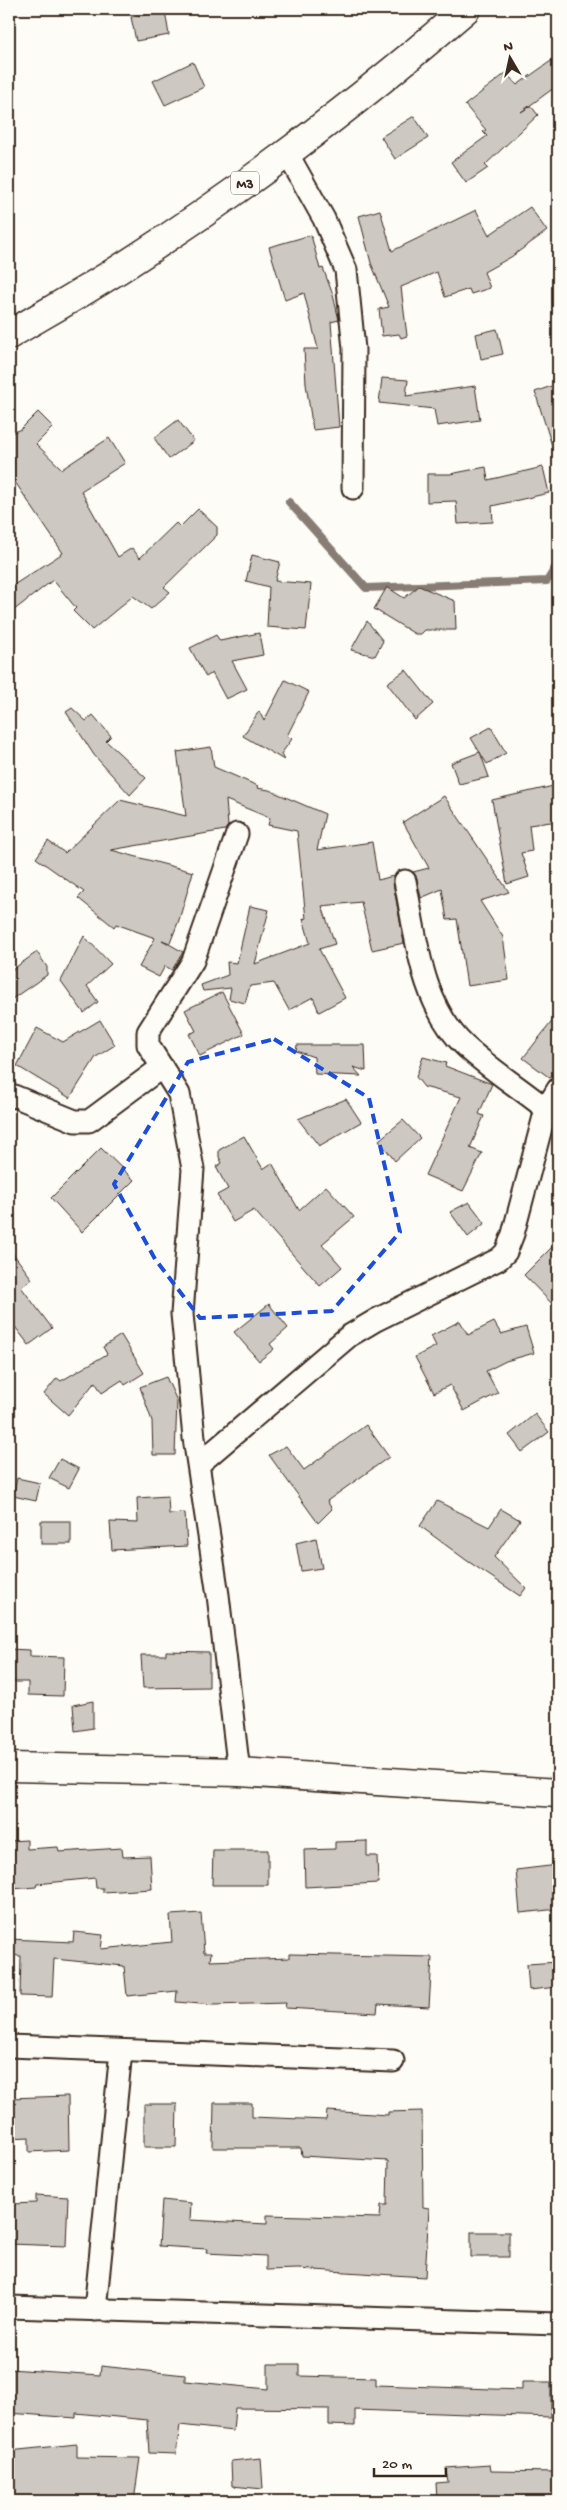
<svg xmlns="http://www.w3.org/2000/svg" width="567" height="2510" viewBox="0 0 567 2510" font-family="'Gochi Hand',sans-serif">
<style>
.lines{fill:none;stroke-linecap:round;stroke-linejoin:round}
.stream{stroke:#887d74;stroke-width:8}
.building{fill:#cdc8c2;stroke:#3b2a1e}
.minor-casing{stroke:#3b2a1e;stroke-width:25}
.secondary-casing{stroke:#3b2a1e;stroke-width:31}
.trunk-casing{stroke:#3b2a1e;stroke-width:31}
.minor{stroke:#fdfcf7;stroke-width:21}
.secondary{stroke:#fdfcf7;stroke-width:28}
.trunk{stroke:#fdfcf7;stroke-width:28}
.marked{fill:none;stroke:#1d4ed8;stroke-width:4;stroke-dasharray:10 6;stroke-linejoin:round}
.labels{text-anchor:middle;stroke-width:4;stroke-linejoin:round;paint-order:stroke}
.shield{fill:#fdfcf7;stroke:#75695f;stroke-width:1}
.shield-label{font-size:14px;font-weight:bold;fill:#3b2a1e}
</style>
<rect width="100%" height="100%" fill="#fdfcf7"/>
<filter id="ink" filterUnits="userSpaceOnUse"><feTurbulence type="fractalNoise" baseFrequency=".02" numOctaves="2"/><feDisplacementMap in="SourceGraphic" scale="10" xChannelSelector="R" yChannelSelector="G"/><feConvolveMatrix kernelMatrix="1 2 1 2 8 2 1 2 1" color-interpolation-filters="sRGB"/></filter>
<g filter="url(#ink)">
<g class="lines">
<path class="stream" d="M289,502L366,588L547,581L558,563"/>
</g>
<g class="building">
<path d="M165,11L169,35L136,41L131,17Z"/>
<path d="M558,56V85L521,112L531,106L538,115L485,165L488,168L466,183L451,162L487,136L483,132L486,130L465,105L506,73L517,85Z"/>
<path d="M193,62L204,87L165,105L153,81Z"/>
<path d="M414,116L428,138L395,159L381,137Z"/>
<path d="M530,207L547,231L511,257L484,272L490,288L471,294L469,289L445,297L437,272L401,287L407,336L401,338L399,334L382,336L379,309L389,307L371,263L359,216L380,210L392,251L476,210L489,235Z"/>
<path d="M311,235L320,269L323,268L333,295L339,320L331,322L339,427L313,430L306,384L304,349H318L304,293L285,300L269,247Z"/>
<path d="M497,329L503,354L481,359L476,334Z"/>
<path d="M382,378L408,380L406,396L475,386L480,420L437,426L434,409L379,403Z"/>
<path d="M554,385L558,398V451L554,452L535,392Z"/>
<path d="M38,412L53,427L36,444L62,469L109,438L125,463L81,491L118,557L132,548L140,558L176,523L180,527L198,509L217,527V535L164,587L170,592L151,609L133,596L92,630L73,611L76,608L53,580L9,614V588L63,553L9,473V434L21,429Z"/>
<path d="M178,420L194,441L169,459L154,438Z"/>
<path d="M486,467L488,480L543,467L549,493L492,506L493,522L458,524L456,501L427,502V474H450Z"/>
<path d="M252,555L280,562L275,581L311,584L306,630L267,627L269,587L246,581Z"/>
<path d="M419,586L455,601L456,630H425L421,634H415L374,609L387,587L404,598Z"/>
<path d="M367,621L383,641L375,656L351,650Z"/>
<path d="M259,633L263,655L232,661L247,689L226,699L212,673L206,677L190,648L216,635L220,641Z"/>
<path d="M406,670L433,704L415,720L387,683Z"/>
<path d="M285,680L309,692L287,736L292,739L281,754L284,760L243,736L259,711L264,721Z"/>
<path d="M72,708L86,721L93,715L111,736L106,741L146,778L130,795L94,755L66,712Z"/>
<path d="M491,727L506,753L487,764L471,738Z"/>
<path d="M211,747L214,767L258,786L257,788L269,790L325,814L317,850L372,842L378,880L393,876V883L404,943L372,950L361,902L322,906L335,944L319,949L345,998L319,1012L313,997L289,1010L274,983L250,986L245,1003L229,999L231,988L203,991L201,985L228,975L227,962L237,963L250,906L269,910L255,964L310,943L303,918L306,919L297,831L268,825L270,818L226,800L228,826L225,830L111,850L193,872L179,920L170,943L162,940L183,952L172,970L165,966L159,977L139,967L155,938L116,924L114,927L78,898L84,892L36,858L48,841L65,853L120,800L186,816L177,752Z"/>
<path d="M480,752L489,777L459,784L451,763Z"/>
<path d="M558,785V821L529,825L532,851L521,853L529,877L507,884L492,800Z"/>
<path d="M444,796L509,892L480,901L503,937L509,980L467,986L457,919L447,920L442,889L421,898L417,879L413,872L429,868L403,822Z"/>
<path d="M84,936L111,964L87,986L98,1002L84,1013L61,981Z"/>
<path d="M37,952L47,967V975L9,1001V972Z"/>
<path d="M222,992L244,1034L200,1056L189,1034L196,1031L185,1010Z"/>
<path d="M558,1014V1068L550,1078L523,1058Z"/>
<path d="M100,1020L115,1045L96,1057L70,1098L17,1066L37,1028L63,1042Z"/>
<path d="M297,1045H365L366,1071L353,1067L361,1076L315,1074L314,1057L296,1051Z"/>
<path d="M423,1057L446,1063L445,1066L492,1084L479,1114L484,1116L470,1148L482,1153L463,1191L425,1175L461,1097L424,1087L416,1077Z"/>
<path d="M346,1099L361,1122L319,1146L298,1119Z"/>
<path d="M403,1120L420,1138L395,1161L379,1140Z"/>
<path d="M244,1136L263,1169L272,1163L299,1210L326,1186L354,1217L322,1244L342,1267L320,1286L254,1210L233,1222L217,1195L228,1189L216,1167L222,1163L219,1157V1150Z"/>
<path d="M101,1148L134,1180L82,1232L51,1198Z"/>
<path d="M469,1202L485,1223L468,1237L450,1212Z"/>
<path d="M558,1241V1310L524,1275Z"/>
<path d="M9,1248L32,1279L21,1287L52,1328L29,1345L9,1319Z"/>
<path d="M269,1304L288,1328L270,1344L274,1349L259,1361L234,1332Z"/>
<path d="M460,1321L468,1335L494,1322L501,1334L526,1327L534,1353L506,1361L486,1371L498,1393L464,1411L450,1385L434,1393L415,1357L436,1346L431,1336Z"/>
<path d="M121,1335L144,1373L125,1385L122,1380L102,1393L95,1382L68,1415L44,1394L57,1378L61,1381L107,1354L103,1347Z"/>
<path d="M166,1377L177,1401L175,1455H153L152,1421L140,1387Z"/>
<path d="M535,1414L549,1432L522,1452L509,1435Z"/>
<path d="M366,1425L389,1457L327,1501L332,1509L318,1523L269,1455L286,1446L304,1470Z"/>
<path d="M60,1459L79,1469L69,1488L49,1478Z"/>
<path d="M17,1478L40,1483L36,1501L13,1496Z"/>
<path d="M168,1496L169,1514L185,1513L187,1546L112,1550L110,1522L138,1523L137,1498Z"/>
<path d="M437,1501L489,1527L501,1509L520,1520L494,1557L526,1588L520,1596L466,1560L420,1526Z"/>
<rect x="41" y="1521" width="30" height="23"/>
<path d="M316,1538L322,1568L301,1571L296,1543Z"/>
<path d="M9,1649L30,1650V1656L64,1657L63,1696L28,1695V1682H9Z"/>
<path d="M166,1651L209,1652V1687L143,1688L141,1655H166Z"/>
<path d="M93,1701V1728L75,1731L73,1705Z"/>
<path d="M27,1840V1849L58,1847L59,1852L122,1848L123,1857L150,1856L152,1889L103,1892V1888H96L95,1878L37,1884L36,1887L12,1889L11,1882H9V1841Z"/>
<path d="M367,1841V1856H377L378,1883L305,1887L304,1850L335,1849V1842Z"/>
<path d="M213,1850H268V1885H212Z"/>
<path d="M558,1865V1909L520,1913L516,1870Z"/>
<path d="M201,1913L204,1953H211L210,1961L289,1958V1954L432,1957L429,2007L378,2004L377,2013L285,2008L286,2003L213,2005L176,2002L177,1991L127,1996L124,1966L54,1959L52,1997L20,1996L21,1956L9,1955V1939L73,1942L74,1932L103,1935L101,1949L172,1942L170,1915Z"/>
<path d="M558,1962V1987L529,1990L527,1964Z"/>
<path d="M68,2096L69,2150L29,2152V2137L9,2138V2098Z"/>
<path d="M214,2103H252V2117L326,2120L327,2111L388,2115V2112L422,2111L423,2207L429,2208L425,2277L298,2269L266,2270V2256L206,2253L207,2249L159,2246L162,2200L191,2203L190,2220L267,2224V2215L380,2218L381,2205H387L388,2161L302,2156L301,2148H213Z"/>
<path d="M144,2104H177L176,2147H144Z"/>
<path d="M36,2195L68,2197L66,2246L9,2244V2204L36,2203Z"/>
<rect x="471" y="2232" width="38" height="25"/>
<path d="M268,2364H299V2376L376,2378V2385L522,2390V2382H551V2417L355,2410V2426L329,2425V2409L235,2408L233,2431L180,2425L176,2454L149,2453L147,2420L76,2413V2418L9,2413V2369L100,2375L101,2366L185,2375V2381L268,2389Z"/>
<path d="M77,2444V2457L140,2458L134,2501H9V2451Z"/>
<path d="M261,2458L263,2489L232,2486L231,2461Z"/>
<path d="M490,2465L491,2471L558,2472V2498L437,2501L436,2483L448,2482L446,2468Z"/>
</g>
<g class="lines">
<defs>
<g id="minor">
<path d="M287,153L324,219L346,270L354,349L353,488"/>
<path d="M237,834L193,961L148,1032V1045L179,1094L193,1169L182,1314L194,1438L218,1595L239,1772"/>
<path d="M405,881C416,936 421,1005 465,1046C490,1069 520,1088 546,1109"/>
<path d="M9,1094L75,1121H89L162,1067"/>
<path d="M199,1464L349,1336L376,1320L499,1259L506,1252L513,1234L546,1109L558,1089"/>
<path d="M9,2046L393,2061"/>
<path d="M9,2307L558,2324"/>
<path d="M95,2310L121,2051"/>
</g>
<path id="secondary" d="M9,1767L239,1772L558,1793"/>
<path id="trunk" d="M9,335C51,310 94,286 135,259C251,184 362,99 466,9"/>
</defs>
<use href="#minor" class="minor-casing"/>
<use href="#secondary" class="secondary-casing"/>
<use href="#trunk" class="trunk-casing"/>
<use href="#minor" class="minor"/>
<use href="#secondary" class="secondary"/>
<use href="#trunk" class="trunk"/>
</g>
</g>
<path class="marked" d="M274,1039L369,1098L400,1232L332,1311L200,1318L155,1259L114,1184L188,1062Z"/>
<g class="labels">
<rect class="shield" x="231" y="171.5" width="28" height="23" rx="4"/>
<g class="shield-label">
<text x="245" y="188">M3</text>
</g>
</g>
<rect width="567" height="2510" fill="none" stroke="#fdfcf7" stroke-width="30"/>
<rect x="15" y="15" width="537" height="2480" fill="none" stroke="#3b2a1e" stroke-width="2" filter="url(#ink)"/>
<g transform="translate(510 58) rotate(351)" stroke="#fdfcf7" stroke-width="4" paint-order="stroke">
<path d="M0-4L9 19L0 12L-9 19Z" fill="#3b2a1e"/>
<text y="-8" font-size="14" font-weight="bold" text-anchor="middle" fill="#3b2a1e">N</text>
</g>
<path d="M374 2468v8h72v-8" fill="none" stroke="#3b2a1e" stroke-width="2.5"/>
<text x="382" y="2468" font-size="15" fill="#3b2a1e" stroke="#fdfcf7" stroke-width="4" paint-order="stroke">20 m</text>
</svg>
